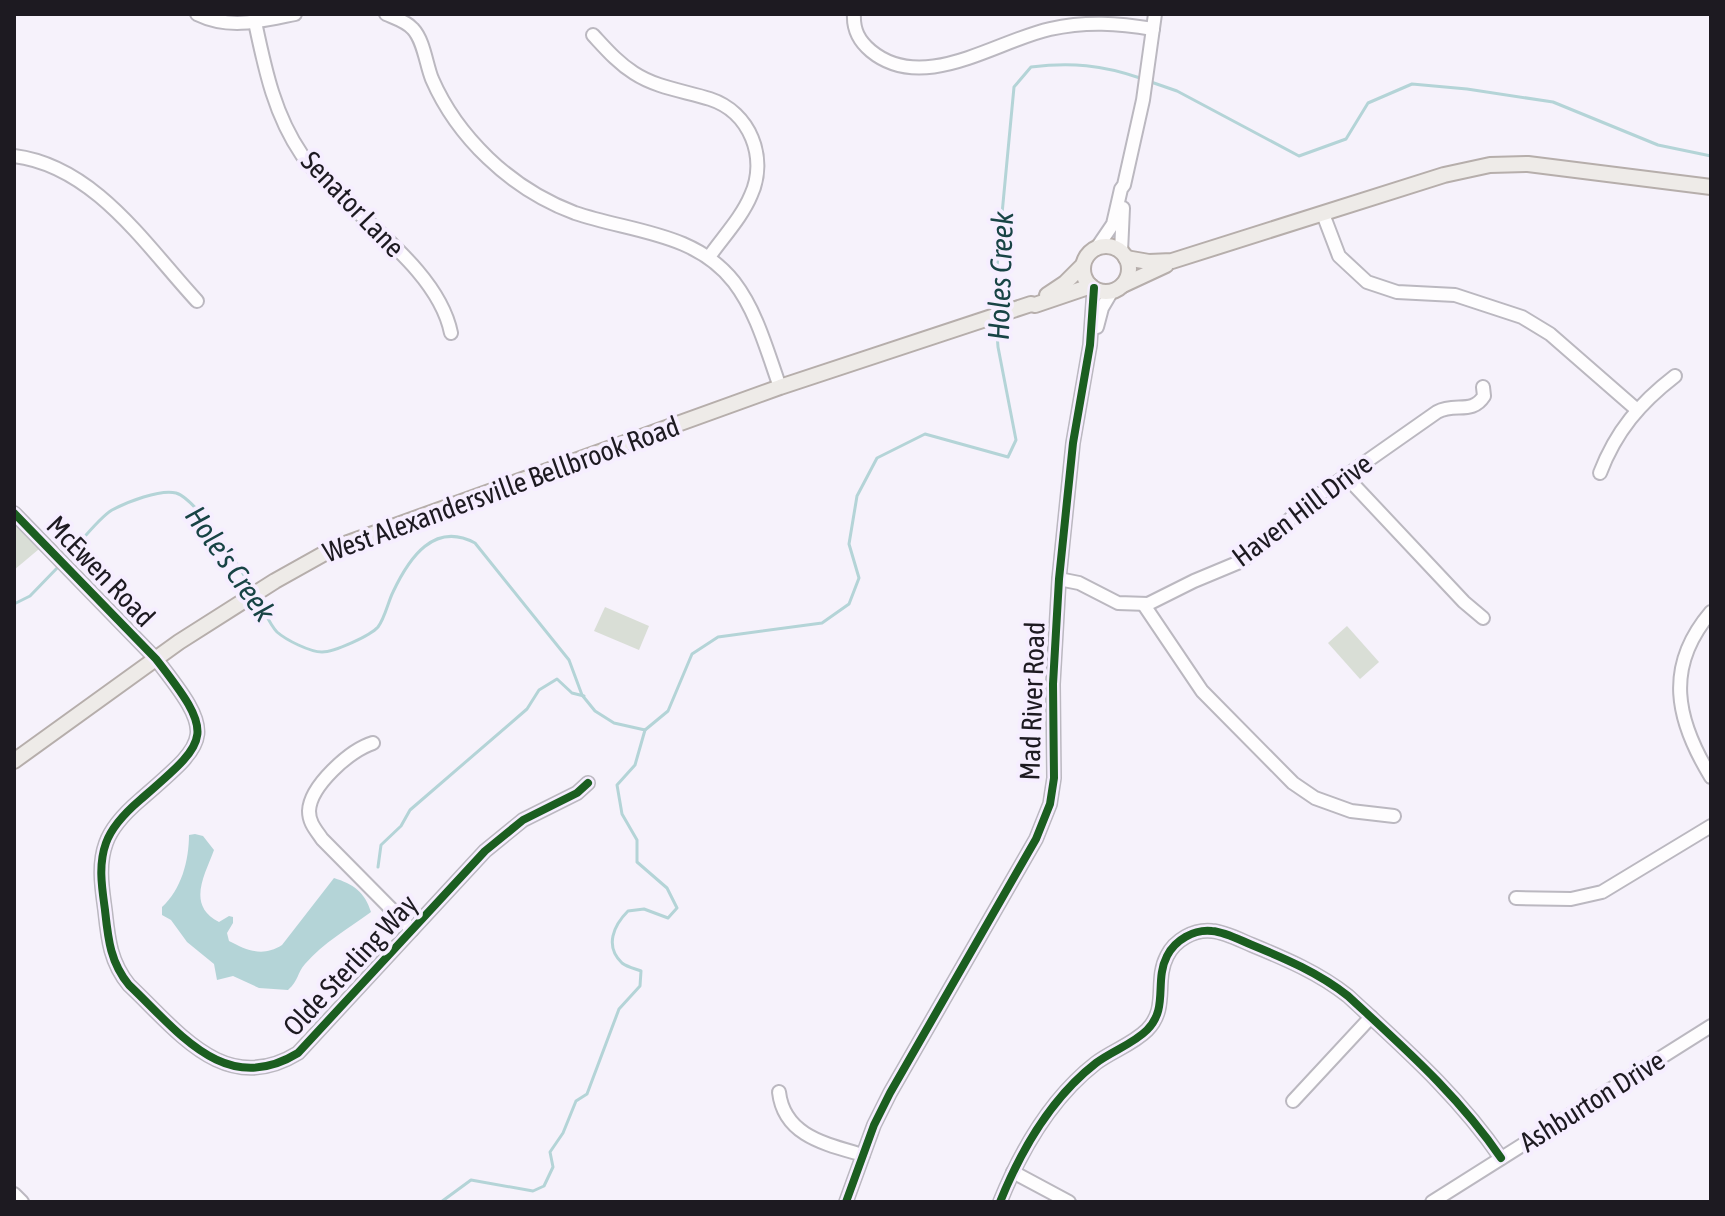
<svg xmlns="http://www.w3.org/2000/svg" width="1725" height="1216" viewBox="0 0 1725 1216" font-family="'Asap Condensed',sans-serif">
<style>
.green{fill:#d9ded6}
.water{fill:#b4d4d7}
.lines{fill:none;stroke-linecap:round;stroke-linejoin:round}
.stream{stroke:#b4d4d7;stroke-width:3}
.minor-casing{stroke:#bbb8c0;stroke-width:16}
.major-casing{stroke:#b6aeab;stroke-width:18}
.minor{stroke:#fefdfe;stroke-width:12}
.major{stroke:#eeebe8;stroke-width:14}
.cycleway-casing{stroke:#f6eeff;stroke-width:13}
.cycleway{stroke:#1b5e20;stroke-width:8}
.labels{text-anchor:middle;stroke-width:8;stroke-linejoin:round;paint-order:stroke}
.street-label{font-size:28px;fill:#1d1a21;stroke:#f6eeff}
.water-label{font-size:30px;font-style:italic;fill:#184445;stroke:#f6eeff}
</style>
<rect width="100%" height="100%" fill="#f6f2fb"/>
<g class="green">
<path d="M14,513L45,544L14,570Z"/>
<path d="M605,607L649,626L639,650L594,631Z"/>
<path d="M1347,626L1379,662L1360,679L1328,643Z"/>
</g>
<path class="water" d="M195,834L203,836L214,850C205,875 186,905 219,922L229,916L233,917V923L227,933L229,941C248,951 263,957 282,945L334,878C353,884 365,892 371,912C349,928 323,943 305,964C297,973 299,980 288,990L259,988L233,976L217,980L214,964L187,942L171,920L162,915V907C181,890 189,861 189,835Z"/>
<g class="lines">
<g class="stream">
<path d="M1151,82L1177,91L1299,156L1346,139L1368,103L1412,84L1467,89L1553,102L1658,145L1711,156"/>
<path d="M996,309L995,288L1014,87L1031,67C1071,62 1102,65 1140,78"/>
<path d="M65,559C78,546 97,519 112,510C127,502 160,489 176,493C197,499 241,569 252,589"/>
<path d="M258,600C264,609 269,624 277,632C286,640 310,652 322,652C334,652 370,636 378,627C385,618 388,602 393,592C409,558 434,521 475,543L569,660L582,695L595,711L614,723L645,730L668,711L692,654L718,637L822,623L849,604L859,578L849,544L857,496L877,458L925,434L1008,457L1016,440L998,347L996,321"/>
<path d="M14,604L30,596L60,565"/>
<path d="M378,867L381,845L401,826L410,810L527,709L539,690L557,679L572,693L584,696"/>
<path d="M441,1202L471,1180L533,1191L544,1186L553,1167L550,1152L563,1133L576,1101L587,1094L619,1009L640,986L641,971C636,969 627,967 622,963C604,946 614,925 628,911L644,909L668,918L677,908L667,888L637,862V840L622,814L617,785L635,765L645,730"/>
</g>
<defs>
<g id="minor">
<path d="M197,14C230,30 261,21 295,14"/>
<path d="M386,14C395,18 406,21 413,29C424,41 426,64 432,79C445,109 465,136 488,158C513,182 543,201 575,213C631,232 695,232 734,282C757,312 767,351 780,387"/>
<path d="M854,14C853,30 859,41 871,51C923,94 996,41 1050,29C1086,21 1118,23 1153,29"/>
<path d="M255,22C265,69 274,114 302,155C342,210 437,263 451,333"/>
<path d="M593,35C606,49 618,63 634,73C657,88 685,91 710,99C750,112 768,158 751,195C742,217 723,237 709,257"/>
<path d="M14,156C95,166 146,246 197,301"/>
<path d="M1323,214L1339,256L1367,282L1397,292L1455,295L1522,317L1550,334L1636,409"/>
<path d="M1096,249L1113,224L1121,189L1124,185L1143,100L1155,14"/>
<path d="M1121,252L1123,208"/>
<path d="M1097,327L1102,308L1112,291"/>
<path d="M1600,473C1616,431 1640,403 1675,376"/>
<path d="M1339,481L1346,480L1354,485L1464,602L1483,618"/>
<path d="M14,513L156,659C217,737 210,739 140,800C126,812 112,826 106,843C98,865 102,888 105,910C108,938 110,962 129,985C178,1031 225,1098 298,1053L485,851L523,820L577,793L588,783"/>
<path d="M1059,579L1079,583L1118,603L1148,604L1194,581L1242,561L1313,499L1437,412C1455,402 1472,415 1484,396L1483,387"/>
<path d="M1144,605L1202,691L1293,783L1315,798L1351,811L1394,816"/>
<path d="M1711,612C1664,667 1676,720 1711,777"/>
<path d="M373,743C350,750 310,786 309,811C309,823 316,830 322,839L412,930"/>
<path d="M1516,898L1571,899L1602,892L1711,826"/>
<path d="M779,1092C784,1136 826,1144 863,1155"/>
<path d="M1293,1101L1371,1017"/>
<path d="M1013,1172L1069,1202"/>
<path d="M14,1194L22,1202"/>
<path d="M846,1202L874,1125L890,1093L1036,839L1050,804L1054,778L1053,684L1059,579L1073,443L1090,345L1094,288"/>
<path d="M1000,1202C1021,1150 1051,1098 1096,1063C1112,1051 1133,1044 1147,1030C1169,1008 1154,981 1167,956C1175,940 1194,929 1212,931C1225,932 1240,940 1252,945C1286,959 1319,973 1348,996C1404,1048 1458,1095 1501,1158"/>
<path d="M1432,1202L1711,1026"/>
</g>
<g id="major">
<circle cx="1106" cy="269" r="23"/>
<path d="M1126,258L1149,262L1172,261L1444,175L1490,165L1528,164L1711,187"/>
<path d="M1123,285L1166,265"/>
<path d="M1047,295L1065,283L1083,265"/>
<path d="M14,761L179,642L275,581L334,548L780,387L1031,304L1035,305L1091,286"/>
</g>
</defs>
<use href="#minor" class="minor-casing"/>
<use href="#major" class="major-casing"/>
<use href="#minor" class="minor"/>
<use href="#major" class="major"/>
<defs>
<g id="cycleway">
<path d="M14,513L156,659C217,737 210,739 140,800C126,812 112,826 106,843C98,865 102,888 105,910C108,938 110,962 129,985C178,1031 225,1098 298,1053L485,851L523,820L577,793L588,783"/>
<path d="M846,1202L874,1125L890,1093L1036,839L1050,804L1054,778L1053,684L1059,579L1073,443L1090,345L1094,288"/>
<path d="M1000,1202C1021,1150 1051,1098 1096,1063C1112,1051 1133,1044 1147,1030C1169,1008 1154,981 1167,956C1175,940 1194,929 1212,931C1225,932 1240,940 1252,945C1286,959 1319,973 1348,996C1404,1048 1458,1095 1501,1158"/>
</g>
</defs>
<use href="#cycleway" class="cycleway-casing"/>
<use href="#cycleway" class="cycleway"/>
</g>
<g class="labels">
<g class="street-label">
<text transform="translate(353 204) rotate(46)" y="10">Senator Lane</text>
<text transform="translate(501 489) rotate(-20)" y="10">West Alexandersville Bellbrook Road</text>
<text transform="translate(1302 510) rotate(-37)" y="10">Haven Hill Drive</text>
<text transform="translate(101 571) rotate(46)" y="10">McEwen Road</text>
<text transform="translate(1032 701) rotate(-88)" y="10">Mad River Road</text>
<text transform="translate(350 965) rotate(-47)" y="10">Olde Sterling Way</text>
<text transform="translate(1592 1101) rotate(-32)" y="10">Ashburton Drive</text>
</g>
<g class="water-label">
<text transform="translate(1001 276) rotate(-88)" y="10">Holes Creek</text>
<text transform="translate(230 564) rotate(55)" y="10">Hole's Creek</text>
</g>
</g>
<rect width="1725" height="1216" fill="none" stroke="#1d1a21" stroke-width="32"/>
</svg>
